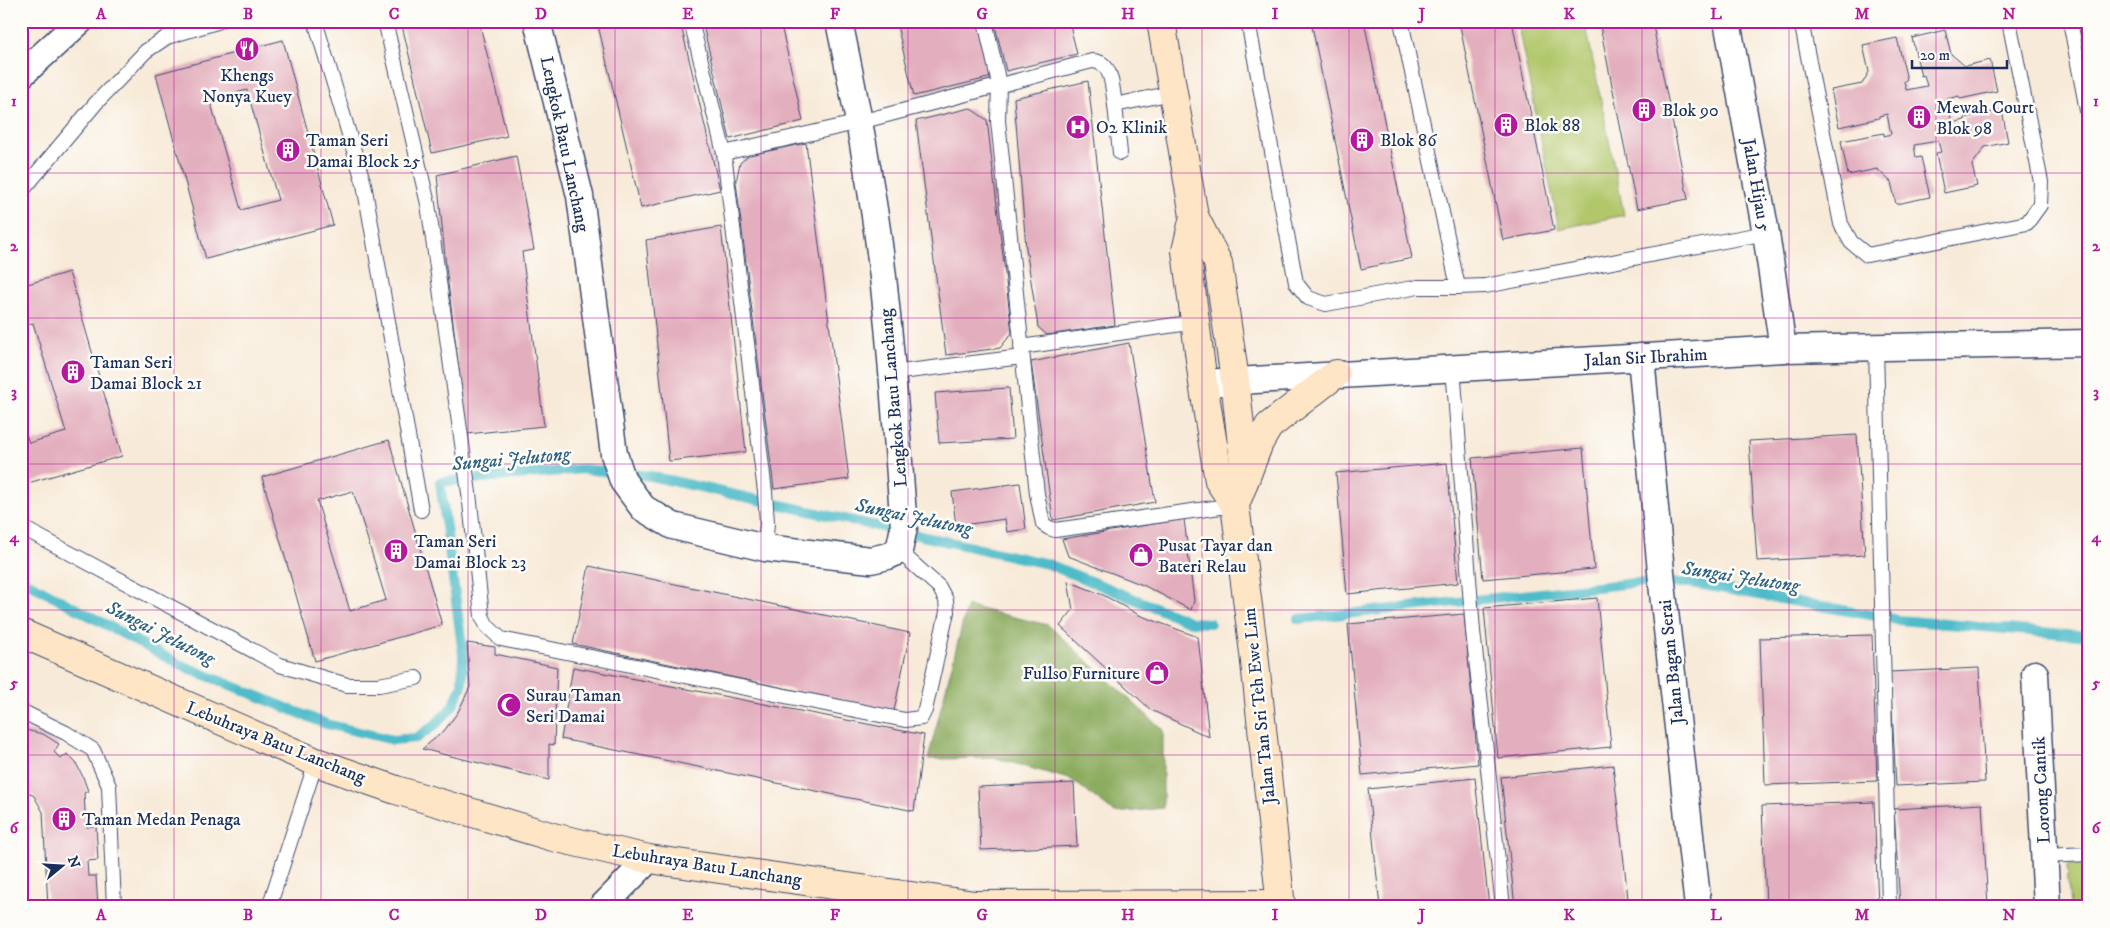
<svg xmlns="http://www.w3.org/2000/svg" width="2110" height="928" viewBox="0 0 2110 928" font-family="'IM FELL DW Pica',serif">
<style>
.green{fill:#b1c76b;stroke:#667b64}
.forest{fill:#8cac5f;stroke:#546e5e}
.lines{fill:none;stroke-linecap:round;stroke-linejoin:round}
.stream{stroke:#4ebbc9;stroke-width:10}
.building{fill:#e3aebd;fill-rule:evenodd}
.lane-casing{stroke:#3c4b70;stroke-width:16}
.street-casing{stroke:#3c4b70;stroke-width:29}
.secondary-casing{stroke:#3c4b70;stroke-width:30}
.lane{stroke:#fff;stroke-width:14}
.street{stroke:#fff;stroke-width:26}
.secondary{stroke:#fde5c5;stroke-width:28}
.grid{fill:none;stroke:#b5179e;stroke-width:1;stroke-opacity:0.55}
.labels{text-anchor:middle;stroke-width:5;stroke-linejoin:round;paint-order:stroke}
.poi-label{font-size:18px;fill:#1b2f5e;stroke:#fdfcf7;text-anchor:start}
.street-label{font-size:18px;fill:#1b2f5e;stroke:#fdfcf7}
.water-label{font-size:19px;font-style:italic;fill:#2d6083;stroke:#fdfcf7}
.neatline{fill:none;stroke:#b5179e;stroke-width:2}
.grid-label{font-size:16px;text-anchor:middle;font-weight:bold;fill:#b5179e}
</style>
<rect width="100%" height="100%" fill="#fdfcf7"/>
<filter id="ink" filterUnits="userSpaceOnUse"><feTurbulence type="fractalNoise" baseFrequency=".02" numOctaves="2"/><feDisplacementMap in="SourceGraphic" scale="10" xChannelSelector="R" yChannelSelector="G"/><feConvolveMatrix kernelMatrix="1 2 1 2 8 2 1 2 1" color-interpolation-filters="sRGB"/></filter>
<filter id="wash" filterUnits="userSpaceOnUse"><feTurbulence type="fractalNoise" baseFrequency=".0096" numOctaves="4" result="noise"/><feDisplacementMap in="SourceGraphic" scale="20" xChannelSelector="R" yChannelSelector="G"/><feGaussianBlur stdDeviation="1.12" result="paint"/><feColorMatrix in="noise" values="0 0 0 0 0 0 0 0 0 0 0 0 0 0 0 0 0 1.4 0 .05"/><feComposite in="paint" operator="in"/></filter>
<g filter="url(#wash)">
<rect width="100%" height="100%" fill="#f8ead8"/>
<g class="green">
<path d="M1517,21H1585L1624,215L1559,229Z"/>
<path d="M2089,864V907H2070L2067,865Z"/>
</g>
<path class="forest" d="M967,606L1048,625L1163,730V808L1115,813L1072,780L996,758L928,759Z"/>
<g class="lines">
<g class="stream">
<path d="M21,579L181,665L326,724L393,740L416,738L434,726L452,707L462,686L463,654L440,482L583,469L650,476L1048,564L1191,622L1210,623"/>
<path d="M1298,619L1634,583H1692L1898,620L2089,636"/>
</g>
</g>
<g id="blocks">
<g class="building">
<path d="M401,21H479L507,136L432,153Z"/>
<path d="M597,21H680L720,190L641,208Z"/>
<path d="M702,21H780L803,121L730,139Z"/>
<path d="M896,21H978L992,77L914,96Z"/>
<path d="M994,21H1069L1077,54L1006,71Z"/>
<path d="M1311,21H1364L1412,258L1361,269Z"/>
<path d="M1459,21H1512L1554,230L1503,240Z"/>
<path d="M1599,21H1652L1688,199L1637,209Z"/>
<path d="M2081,21H2089V58H2088Z"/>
<path d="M1945,30L1951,54L1965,66L1990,60L1997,91L1960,99L1959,96L1947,99L1952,123L1965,120V118L2002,110L2008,142L1985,147L1972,165L1977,186L1944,193L1936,153L1941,152L1938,141L1914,145L1916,158L1921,157L1930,197L1896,204L1891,182L1877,169L1848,175L1841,141L1884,133V136L1891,134L1887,114L1879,116V118L1839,127L1831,90L1862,84L1869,72L1863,45L1897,38L1907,80L1904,81L1906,90L1927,86L1924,75L1921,76L1912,38Z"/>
<path d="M283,40L333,225L206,259L156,74ZM247,90L278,200L241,210L210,100Z"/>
<path d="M1088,81L1115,325L1047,335L1038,327L1026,248L1014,98Z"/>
<path d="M970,108L987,120L1012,333L1000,348L946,355L916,121Z"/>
<path d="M806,143L849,479L774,489L736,182L740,163L749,155Z"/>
<path d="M516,156L534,250L522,252L544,426L467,434L446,267L437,175Z"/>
<path d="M721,227L746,452L669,461L646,240Z"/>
<path d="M69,272L122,456L21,485V419L29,443L66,432L33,323L21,326V286Z"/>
<path d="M1129,343L1155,502L1053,520L1031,362Z"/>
<path d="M1009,388L1013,439L939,443L935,393Z"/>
<path d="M1857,435L1865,555L1757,561L1749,441Z"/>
<path d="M389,440L442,625L315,661L262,477ZM353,491L386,600L350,611L317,501Z"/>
<path d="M1583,448L1594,569L1483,579L1472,458Z"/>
<path d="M1447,463L1458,583L1347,594L1336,473Z"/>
<path d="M1020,483L1026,529L1007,532L1005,519L956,526L952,492Z"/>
<path d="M1184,519L1194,601L1191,610L1143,585L1068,556L1062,539Z"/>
<path d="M589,566L910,633L894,711L573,644Z"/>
<path d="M1068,581L1103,595L1139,615L1198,637L1209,737L1151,710L1060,626L1073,610Z"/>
<path d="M1597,598L1611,747L1498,758L1484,608Z"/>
<path d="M1464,614L1478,764L1362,775L1348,624Z"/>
<path d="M1872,635L1877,781L1765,785L1760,638Z"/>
<path d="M467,643L495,647V654L557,667L554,745L549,744V780L422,749L444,731L458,712L470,687Z"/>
<path d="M573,667L924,735L914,811L561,739Z"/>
<path d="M1979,668L1985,782L1896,786L1890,672Z"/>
<path d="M21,729L43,734L59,744L54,752L61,759L67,754L76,763L83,777L88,791L84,793L86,827L96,826L98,860L87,861L88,876H96L98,907H48L43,812L34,796L21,788Z"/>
<path d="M1613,765L1629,907H1515L1501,777Z"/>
<path d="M1475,778L1489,907H1380L1368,789Z"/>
<path d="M1074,783L1077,846L981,850L978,787Z"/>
<path d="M1874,802L1878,907H1766L1762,806Z"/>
<path d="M1982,804L1988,907H1900L1894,809Z"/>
</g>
</g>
</g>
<g filter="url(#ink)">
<use href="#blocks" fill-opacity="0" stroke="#3c4b70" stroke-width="1"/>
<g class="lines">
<defs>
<g id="lane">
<path d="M315,21L364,184L421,510"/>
<path d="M385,21L428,204L469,493L482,616L487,626L501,639L905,720L921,718L925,710L947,612L946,600L939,587L899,551"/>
<path d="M691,21L724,153L765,492L767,523L765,548"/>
<path d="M985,21L999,84L998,121L1037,494L1043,524L1049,528L1055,530L1235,505"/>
<path d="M1248,21L1296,283L1308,298L1326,304L1418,287H1458"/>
<path d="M1401,21L1458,287L1485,286L1766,233"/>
<path d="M1801,21L1841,224L1851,242L1867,255L2027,223L2040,205L2041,182L2009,21"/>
<path d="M2070,21L2089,121"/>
<path d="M1115,105L1120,153"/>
<path d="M724,153L860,122L1092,61C1113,61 1112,88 1115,105L1172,93"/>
<path d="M21,192L96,103L146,51L167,37L220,21"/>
<path d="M1876,346L1889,907"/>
<path d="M1021,347L1196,322"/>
<path d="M1453,367L1473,631L1503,907"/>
<path d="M892,373L1022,357"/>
<path d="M21,527L280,665L347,685H379L416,678"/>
<path d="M21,711L66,733L93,750L109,786L114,907"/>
<path d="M2044,856L2089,854"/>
<path d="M269,907L316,762"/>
</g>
<g id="street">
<path d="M537,21L580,196L614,454L623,481L643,508L673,526L765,548L871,560L888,556L899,551L904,527C896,430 891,333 878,237C868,164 854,93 839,21"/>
<path d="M1727,21L1766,233L1783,349"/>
<path d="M21,75L80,21"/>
<path d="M1641,357L1663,593L1698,907"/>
<path d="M1203,383L1783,349L2089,343"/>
<path d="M2035,674L2047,907"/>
<path d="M602,907L649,859"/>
</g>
<g id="secondary">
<path d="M1161,21L1194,216L1218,263L1235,380L1245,473"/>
<path d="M1194,216L1186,251L1203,383L1219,481L1235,505"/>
<path d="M21,633L316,762L396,790L553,837L649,859L975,905L1281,904"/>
<path d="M1281,907L1254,653L1235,505L1259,443L1269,426L1336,374"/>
</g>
</defs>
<use href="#lane" class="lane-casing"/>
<use href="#street" class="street-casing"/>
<use href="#secondary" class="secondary-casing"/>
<use href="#lane" class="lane"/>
<use href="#street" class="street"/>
<use href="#secondary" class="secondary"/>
</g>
</g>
<path class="grid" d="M174,21V907M321,21V907M468,21V907M615,21V907M761,21V907M908,21V907M1055,21V907M1202,21V907M1349,21V907M1495,21V907M1642,21V907M1789,21V907M1936,21V907M21,173H2089M21,318H2089M21,464H2089M21,610H2089M21,755H2089"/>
<defs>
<symbol id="restaurant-disc" viewBox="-11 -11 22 22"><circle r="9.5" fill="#b5179e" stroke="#fdfcf7"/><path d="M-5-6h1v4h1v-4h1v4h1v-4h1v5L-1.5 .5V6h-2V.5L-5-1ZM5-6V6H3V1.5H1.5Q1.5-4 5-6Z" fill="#fff"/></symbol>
<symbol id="building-disc" viewBox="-11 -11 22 22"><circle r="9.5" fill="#b5179e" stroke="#fdfcf7"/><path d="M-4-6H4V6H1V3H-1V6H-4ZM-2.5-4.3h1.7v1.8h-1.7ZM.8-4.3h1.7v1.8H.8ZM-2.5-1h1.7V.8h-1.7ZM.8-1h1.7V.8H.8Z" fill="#fff"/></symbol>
<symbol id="hospital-disc" viewBox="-11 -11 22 22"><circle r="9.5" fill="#b5179e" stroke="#fdfcf7"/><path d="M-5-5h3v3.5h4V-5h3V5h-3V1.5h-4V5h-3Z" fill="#fff"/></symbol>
<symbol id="shop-disc" viewBox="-11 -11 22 22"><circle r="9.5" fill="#b5179e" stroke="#fdfcf7"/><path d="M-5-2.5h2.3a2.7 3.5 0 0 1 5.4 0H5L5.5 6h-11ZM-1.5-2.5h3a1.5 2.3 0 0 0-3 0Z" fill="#fff"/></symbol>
<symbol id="mosque-disc" viewBox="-11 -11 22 22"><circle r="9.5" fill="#b5179e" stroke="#fdfcf7"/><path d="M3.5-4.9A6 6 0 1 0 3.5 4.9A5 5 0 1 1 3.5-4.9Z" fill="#fff"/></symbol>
</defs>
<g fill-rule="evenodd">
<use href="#restaurant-disc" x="233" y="35" width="28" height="28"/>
<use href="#building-disc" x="1630" y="96" width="28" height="28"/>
<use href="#building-disc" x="1905" y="103" width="28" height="28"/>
<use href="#building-disc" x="1492" y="111" width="28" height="28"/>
<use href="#hospital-disc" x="1064" y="113" width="28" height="28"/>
<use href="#building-disc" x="1348" y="126" width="28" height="28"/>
<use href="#building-disc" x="274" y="136" width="28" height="28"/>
<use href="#building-disc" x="59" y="358" width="28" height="28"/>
<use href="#building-disc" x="382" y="537" width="28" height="28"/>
<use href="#shop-disc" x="1127" y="541" width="28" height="28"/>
<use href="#shop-disc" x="1143" y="659" width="28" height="28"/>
<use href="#mosque-disc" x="495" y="691" width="28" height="28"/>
<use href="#building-disc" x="50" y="805" width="28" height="28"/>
</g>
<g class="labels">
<g class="poi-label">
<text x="247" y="81" text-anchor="middle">Khengs<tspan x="247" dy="21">Nonya Kuey</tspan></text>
<text x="1936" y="113">Mewah Court<tspan x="1936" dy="21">Blok 98</tspan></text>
<text x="1662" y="116">Blok 90</text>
<text x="1524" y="131">Blok 88</text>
<text x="1096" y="133">O2 Klinik</text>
<text x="306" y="146">Taman Seri<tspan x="306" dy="21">Damai Block 25</tspan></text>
<text x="1380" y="146">Blok 86</text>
<text x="90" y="368">Taman Seri<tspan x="90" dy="21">Damai Block 21</tspan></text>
<text x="414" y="547">Taman Seri<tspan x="414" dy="21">Damai Block 23</tspan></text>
<text x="1158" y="551">Pusat Tayar dan<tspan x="1158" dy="21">Bateri Relau</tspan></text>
<text x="1140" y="679" text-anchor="end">Fullso Furniture</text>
<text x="526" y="701">Surau Taman<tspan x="526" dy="21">Seri Damai</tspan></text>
<text x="82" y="825">Taman Medan Penaga</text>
</g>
<g class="street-label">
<text transform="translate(565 144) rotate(78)" y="6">Lengkok Batu Lanchang</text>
<text transform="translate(1757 185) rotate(80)" y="6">Jalan Hijau 5</text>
<text transform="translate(1646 357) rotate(-3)" y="6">Jalan Sir Ibrahim</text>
<text transform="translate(893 398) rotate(-95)" y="6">Lengkok Batu Lanchang</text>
<text transform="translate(1671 662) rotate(-96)" y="6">Jalan Bagan Serai</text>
<text transform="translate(1259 706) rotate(-96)" y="6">Jalan Tan Sri Teh Ewe Lim</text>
<text transform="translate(276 742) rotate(22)" y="6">Lebuhraya Batu Lanchang</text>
<text transform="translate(2041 790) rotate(-93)" y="6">Lorong Cantik</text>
<text transform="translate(707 865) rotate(9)" y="6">Lebuhraya Batu Lanchang</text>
</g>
<g class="water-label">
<text transform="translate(511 458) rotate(-5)" y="7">Sungai Jelutong</text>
<text transform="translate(914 516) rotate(12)" y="7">Sungai Jelutong</text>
<text transform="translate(1741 576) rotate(9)" y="7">Sungai Jelutong</text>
<text transform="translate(161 632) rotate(27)" y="7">Sungai Jelutong</text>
</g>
</g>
<rect width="2110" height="928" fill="none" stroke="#fdfcf7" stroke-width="55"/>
<g transform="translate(62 866) rotate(72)" stroke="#fdfcf7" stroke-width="4" paint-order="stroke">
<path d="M0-4L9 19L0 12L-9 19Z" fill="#1b2f5e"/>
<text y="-8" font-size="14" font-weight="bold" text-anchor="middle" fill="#1b2f5e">N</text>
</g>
<path d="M1912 60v8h95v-8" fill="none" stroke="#1b2f5e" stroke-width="2.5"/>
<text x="1920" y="60" font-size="15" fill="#1b2f5e" stroke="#fdfcf7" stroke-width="4" paint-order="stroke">20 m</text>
<rect x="28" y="28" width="2054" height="872" class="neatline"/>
<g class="grid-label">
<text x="101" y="19">A</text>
<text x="248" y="19">B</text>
<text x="394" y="19">C</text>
<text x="541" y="19">D</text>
<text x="688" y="19">E</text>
<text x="835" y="19">F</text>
<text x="982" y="19">G</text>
<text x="1128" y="19">H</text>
<text x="1275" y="19">I</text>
<text x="1422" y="19">J</text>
<text x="1569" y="19">K</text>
<text x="1716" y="19">L</text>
<text x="1862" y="19">M</text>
<text x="2009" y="19">N</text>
<text x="14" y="106">1</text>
<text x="2096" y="106">1</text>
<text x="14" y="251">2</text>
<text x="2096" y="251">2</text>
<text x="14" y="397">3</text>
<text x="2096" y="397">3</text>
<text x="14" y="542">4</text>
<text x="2096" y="542">4</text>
<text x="14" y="688">5</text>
<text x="2096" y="688">5</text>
<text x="14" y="833">6</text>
<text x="2096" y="833">6</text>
<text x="101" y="920">A</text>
<text x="248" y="920">B</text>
<text x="394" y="920">C</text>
<text x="541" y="920">D</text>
<text x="688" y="920">E</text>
<text x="835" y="920">F</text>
<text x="982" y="920">G</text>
<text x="1128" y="920">H</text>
<text x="1275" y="920">I</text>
<text x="1422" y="920">J</text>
<text x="1569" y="920">K</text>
<text x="1716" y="920">L</text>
<text x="1862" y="920">M</text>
<text x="2009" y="920">N</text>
</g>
</svg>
